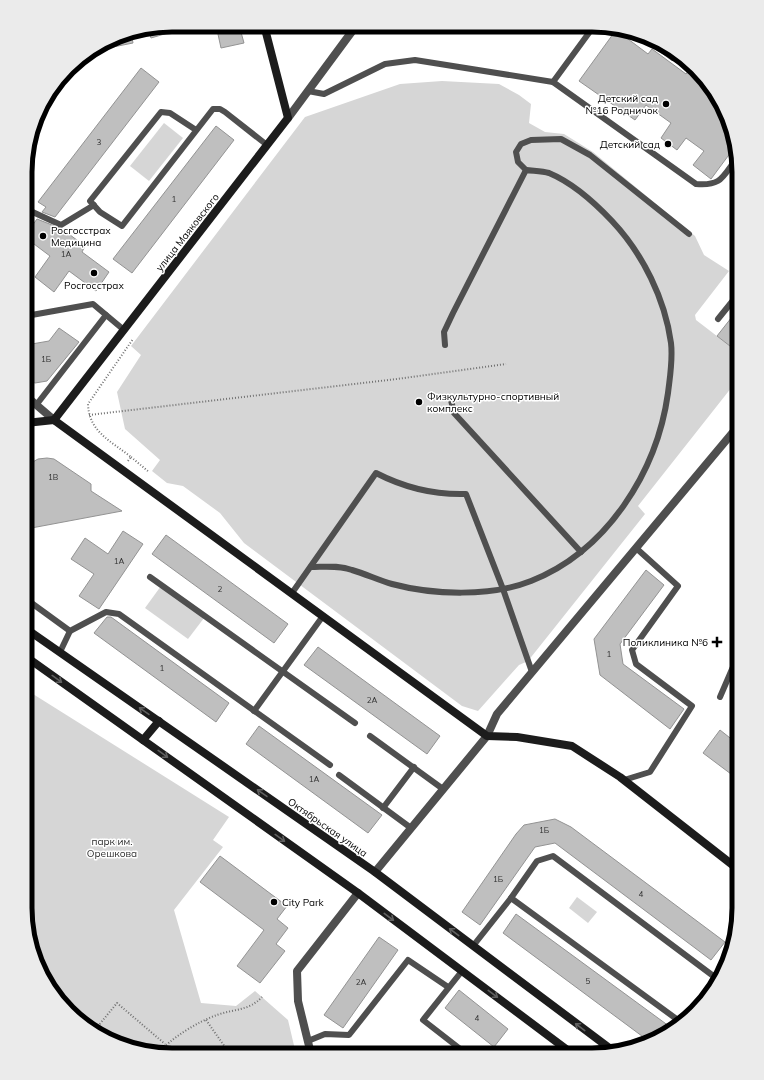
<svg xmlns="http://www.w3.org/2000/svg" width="764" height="1080" viewBox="0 0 764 1080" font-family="Mulish,sans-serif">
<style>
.green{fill:#d6d6d6}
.building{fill:#bfbfbf;stroke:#939393}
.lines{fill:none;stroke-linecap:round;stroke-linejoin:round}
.path{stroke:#717171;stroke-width:2;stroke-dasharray:1 2;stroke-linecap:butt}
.lane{stroke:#4f4f4f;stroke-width:6}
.street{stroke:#4f4f4f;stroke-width:8}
.secondary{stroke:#1c1c1c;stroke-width:8}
.oneway{stroke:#606060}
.poi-dot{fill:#000;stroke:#fff;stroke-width:1.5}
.labels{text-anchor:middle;stroke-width:3;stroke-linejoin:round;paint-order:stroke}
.number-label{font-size:8px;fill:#303030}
.poi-label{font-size:10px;fill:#000;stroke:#fff;text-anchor:end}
.street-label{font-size:10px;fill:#000;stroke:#fff}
.park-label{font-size:10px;fill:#2d2d2d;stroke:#fff}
.rim{fill:none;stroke:#000;stroke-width:5}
</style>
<rect width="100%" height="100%" fill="#fff"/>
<g class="green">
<path d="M442,81L499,84L519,95L531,104L529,123L545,132L564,134L593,152L695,236L704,255L729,271L695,315L696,320L739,353V378L638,506L645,514L528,661L519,665L478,711L462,706L244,543L220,513L183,486L167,483L152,471L160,460L125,429L117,392L141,355L131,346L305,117L400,84Z"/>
<path d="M164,123L183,138L149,181L130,166Z"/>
<path d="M161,586L204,618L188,639L145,608Z"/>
<path d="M25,689L229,817L213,840L223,847L174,910L201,1003L236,1006L255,991L288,1020L296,1054H153L90,1030L61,1005L40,973L25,908Z"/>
<path d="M577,897L597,912L588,923L569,908Z"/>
</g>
<g class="building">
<path d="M172,25H177L178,30L151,38L148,29Z"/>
<path d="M216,25H239L244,43L221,48Z"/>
<path d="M616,30L648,54L652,49L686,74L691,67L724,107L734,148L711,179L693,165L704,151L686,138L677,150L661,138L671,123L646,105L635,120L579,81Z"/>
<path d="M131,32L133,43L98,50L97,49L125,33Z"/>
<path d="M141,68L159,82L55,217L42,212L46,207L38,202Z"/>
<path d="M216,126L234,140L132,273L113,259Z"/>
<path d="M37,219L62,229L85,246L82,252L109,272L96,291L69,271L54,292L35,277L50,256L26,238V234Z"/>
<path d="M739,308V353L717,336Z"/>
<path d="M59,328L79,342L47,381L35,383L26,380V345L49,341Z"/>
<path d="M47,458L54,459L91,484V491L122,511L26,529V469L31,463L38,459Z"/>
<path d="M123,531L143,544L99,609L79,596L94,574L71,559L85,538L108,554Z"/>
<path d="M166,535L288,624L274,643L152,554Z"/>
<path d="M646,570L664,585L620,644L623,664L684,709L670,729L600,675L594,639Z"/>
<path d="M107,617H111L229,703L216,722L94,633Z"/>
<path d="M318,647L440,736L427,754L304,665Z"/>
<path d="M259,726L382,815L368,833L246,744Z"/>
<path d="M720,730L739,745V780L703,753Z"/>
<path d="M555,819L571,827L725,942L711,960L555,843L535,847L480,925L462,912L516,834L524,825Z"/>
<path d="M220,856L287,906L277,919L288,928L276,944L285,951L260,983L237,966L264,930L200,882Z"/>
<path d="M516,914L673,1029L657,1040L650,1042L503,933Z"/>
<path d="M379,937L398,950L343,1028L324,1015Z"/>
<path d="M459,990L508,1029L494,1047L445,1008Z"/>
</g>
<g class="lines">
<g class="path">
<path d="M89,415L397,379L506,364"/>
<path d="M131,457L149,472"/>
<path d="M128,461L131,457C111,441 89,432 88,404L133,339"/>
<path d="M206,1020L230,1054"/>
<path d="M94,1031L117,1003L165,1044"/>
<path d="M158,1054C169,1039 199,1021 217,1015C233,1009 249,1011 262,997"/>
</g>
<g class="lane">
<path d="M654,44L673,58L676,53"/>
<path d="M553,82L594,26"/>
<path d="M308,91L324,94L385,64L415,60L553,82L696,184C721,186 722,178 736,159"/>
<path d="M196,130L170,113L161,112L90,201L100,212L122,226L213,109H220L225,112L267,145"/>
<path d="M526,170L518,162L516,152L521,144L531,140L561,139L590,155L689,234"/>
<path d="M26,209L61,225L94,205"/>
<path d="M26,316L93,304L124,330"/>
<path d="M718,319L739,293"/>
<path d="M451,400L454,413L581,552"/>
<path d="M37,404L106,315"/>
<path d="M311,567C324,567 339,565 352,570C366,574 378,580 392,584C433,595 491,597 531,581C607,551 657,472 668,393C670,376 673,360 671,343C665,299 643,254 612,221C595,203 573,183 549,173C542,171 533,171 526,170L453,313L444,332L445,345"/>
<path d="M739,575L734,532L739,520"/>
<path d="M150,577L355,723"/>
<path d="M292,593L376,473C405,488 433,495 466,494L503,589L532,672"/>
<path d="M26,599L70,631L106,612L119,614L330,765"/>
<path d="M60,652L70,631"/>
<path d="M720,697L739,653"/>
<path d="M254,711L323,616"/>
<path d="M370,736L443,789"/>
<path d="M339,775L411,828"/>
<path d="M624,780L650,772L692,706L636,664L632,650L678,586L636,548"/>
<path d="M383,808L414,767"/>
<path d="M511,898L537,861L553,856L716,978L727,964"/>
<path d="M473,946L511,898L682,1023"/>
<path d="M462,971L423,1020L468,1055"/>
<path d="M697,1010L695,1009L716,978"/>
<path d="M308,1041L325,1034L349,1035L408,960L448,987"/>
</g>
<g class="street">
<path d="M288,118L356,26"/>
<path d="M26,396L54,420"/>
<path d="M375,872L487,736L497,714L739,425"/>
<path d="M311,1054L298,1001L297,971L358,893"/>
</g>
<g class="secondary">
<path d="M54,420L487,736L517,737L572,746L620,777L739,870"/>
<path d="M54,420L288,118L264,25"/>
<path d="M26,423L54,420"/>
<path d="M25,628L375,872L612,1050"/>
<path d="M25,656L358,893L574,1055"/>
<path d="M143,740L159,721"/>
</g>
</g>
<defs><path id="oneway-shaft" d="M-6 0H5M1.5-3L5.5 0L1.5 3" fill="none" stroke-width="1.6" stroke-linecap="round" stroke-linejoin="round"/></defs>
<g class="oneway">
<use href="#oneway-shaft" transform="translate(57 679) rotate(36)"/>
<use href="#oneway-shaft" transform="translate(144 711) rotate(-145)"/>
<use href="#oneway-shaft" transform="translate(163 754) rotate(36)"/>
<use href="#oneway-shaft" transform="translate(262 793) rotate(-145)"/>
<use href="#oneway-shaft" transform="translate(280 838) rotate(36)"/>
<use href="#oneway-shaft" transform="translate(389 917) rotate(37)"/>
<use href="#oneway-shaft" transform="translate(454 932) rotate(-143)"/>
<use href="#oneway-shaft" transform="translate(493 994) rotate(37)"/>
<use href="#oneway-shaft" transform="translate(580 1027) rotate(-143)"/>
</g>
<g class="poi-dot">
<circle cx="666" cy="104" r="4"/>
<circle cx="668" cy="144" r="4"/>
<circle cx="43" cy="236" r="4"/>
<circle cx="94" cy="273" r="4"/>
<circle cx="419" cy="402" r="4"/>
<path d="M715 636h4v4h4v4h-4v4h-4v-4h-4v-4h4z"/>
<circle cx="274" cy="902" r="4"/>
</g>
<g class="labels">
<g class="number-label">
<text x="99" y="145">3</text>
<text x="174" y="202">1</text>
<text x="66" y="257">1А</text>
<text x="46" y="362">1Б</text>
<text x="53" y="480">1В</text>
<text x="119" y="564">1А</text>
<text x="220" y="592">2</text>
<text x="609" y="657">1</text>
<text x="162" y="671">1</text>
<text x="372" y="703">2А</text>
<text x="314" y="782">1А</text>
<text x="544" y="833">1Б</text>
<text x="498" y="882">1Б</text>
<text x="641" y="897">4</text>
<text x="588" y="984">5</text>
<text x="361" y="985">2А</text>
<text x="477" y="1021">4</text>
</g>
<g class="poi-label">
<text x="658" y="102">Детский сад<tspan x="658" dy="12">№16 Родничок</tspan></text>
<text x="660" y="148">Детский сад</text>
<text x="51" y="234" text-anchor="start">Росгосстрах<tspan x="51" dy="12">Медицина</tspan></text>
<text x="94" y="289" text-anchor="middle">Росгосстрах</text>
<text x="427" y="400" text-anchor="start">Физкультурно-спортивный<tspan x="427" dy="12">комплекс</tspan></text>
<text x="708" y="646">Поликлиника №6</text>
<text x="282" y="906" text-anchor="start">City Park</text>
</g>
<g class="street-label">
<text transform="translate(187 232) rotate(-52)" y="4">улица Маяковского</text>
<text transform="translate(328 827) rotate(35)" y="4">Октябрьская улица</text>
</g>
<g class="park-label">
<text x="112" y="845">парк им.<tspan x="112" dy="12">Орешкова</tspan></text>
</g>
</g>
<path d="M0 0H764V1080H0ZM172 32H592A140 140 0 0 1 732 172V908A140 140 0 0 1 592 1048H172A140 140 0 0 1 32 908V172A140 140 0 0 1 172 32Z" fill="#ebebeb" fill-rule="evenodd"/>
<path class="rim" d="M172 32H592A140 140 0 0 1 732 172V908A140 140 0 0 1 592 1048H172A140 140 0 0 1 32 908V172A140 140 0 0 1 172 32Z"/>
</svg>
